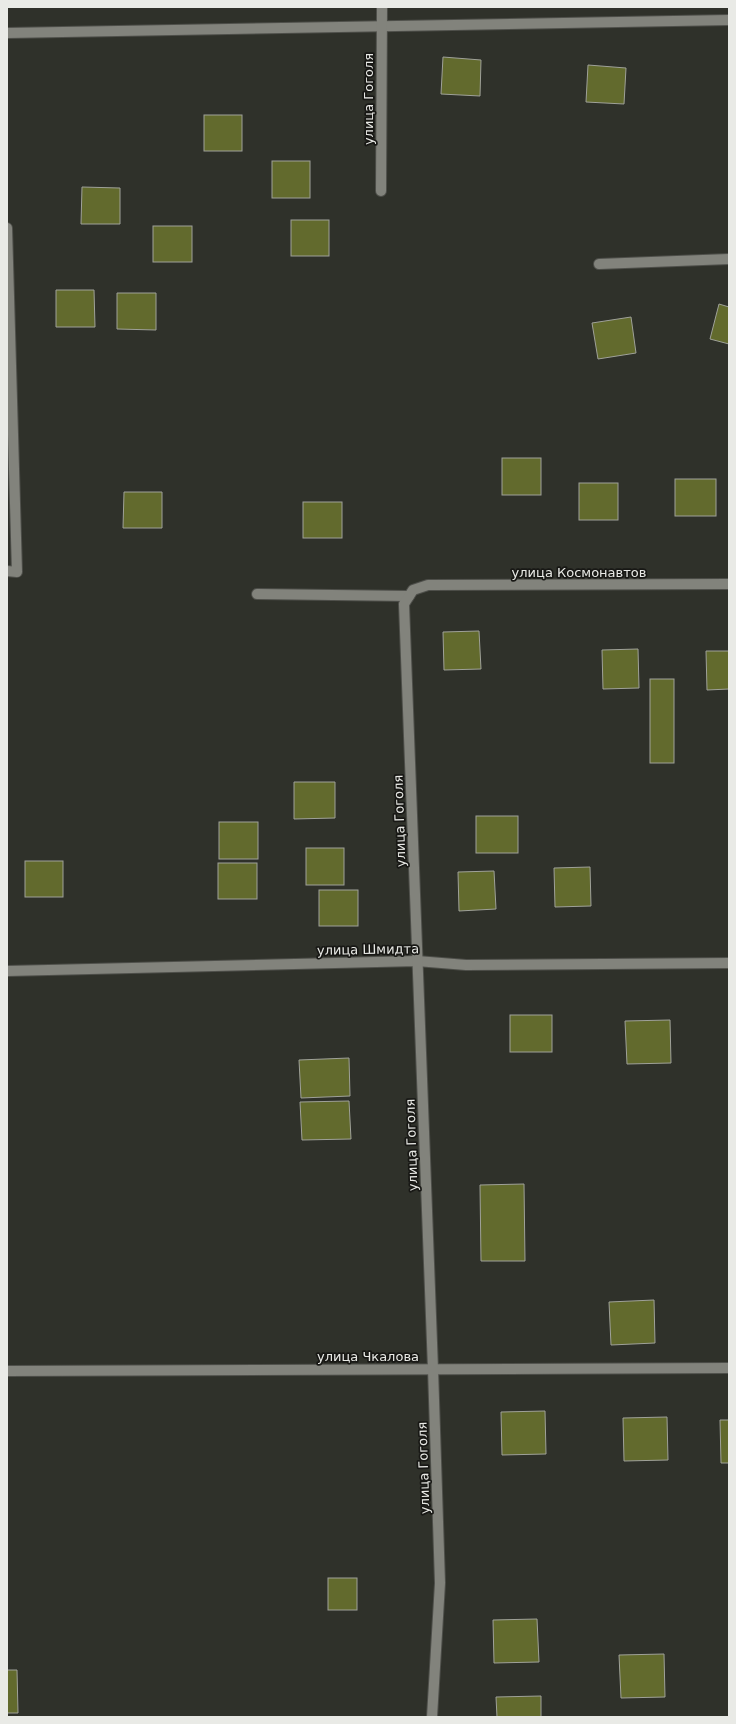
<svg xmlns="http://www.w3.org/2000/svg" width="736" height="1724" viewBox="0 0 736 1724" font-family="'DejaVu Sans',sans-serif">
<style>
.building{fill:#626a2d;stroke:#9fa199}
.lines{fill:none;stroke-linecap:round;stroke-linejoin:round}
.service-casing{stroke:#4e4f4a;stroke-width:12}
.minor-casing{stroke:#4e4f4a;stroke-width:12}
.service{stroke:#82837c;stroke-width:10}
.minor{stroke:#82837c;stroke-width:10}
.labels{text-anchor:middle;stroke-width:3.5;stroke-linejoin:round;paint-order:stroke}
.street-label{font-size:13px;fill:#e9eae6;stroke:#181815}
</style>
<rect width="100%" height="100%" fill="#2f312a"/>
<g class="building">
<path d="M443,57L481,60L480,96L441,94Z"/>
<path d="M588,65L626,68L624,104L586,102Z"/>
<rect x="204" y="115" width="38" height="36"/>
<rect x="272" y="161" width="38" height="37"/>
<path d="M82,187L120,188V224H81Z"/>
<rect x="291" y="220" width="38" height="36"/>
<rect x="153" y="226" width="39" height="36"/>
<path d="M56,290H94L95,327H56Z"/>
<path d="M117,293H156V330L117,329Z"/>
<path d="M719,304L729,307V344L710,339Z"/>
<path d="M631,317L636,353L598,359L592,323Z"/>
<rect x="502" y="458" width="39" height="37"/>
<rect x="675" y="479" width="41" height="37"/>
<rect x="579" y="483" width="39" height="37"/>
<path d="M124,492H162V528H123Z"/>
<rect x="303" y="502" width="39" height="36"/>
<path d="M479,631L481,669L444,670L443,632Z"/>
<path d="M638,649L639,688L603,689L602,650Z"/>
<path d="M706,651H729V689L707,690Z"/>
<rect x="650" y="679" width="24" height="84"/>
<path d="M294,782H335V818L294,819Z"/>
<rect x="476" y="816" width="42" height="37"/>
<rect x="219" y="822" width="39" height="37"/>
<rect x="306" y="848" width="38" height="37"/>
<rect x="25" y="861" width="38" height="36"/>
<rect x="218" y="863" width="39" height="36"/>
<path d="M590,867L591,906L555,907L554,868Z"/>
<path d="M494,871L496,909L459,911L458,872Z"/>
<rect x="319" y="890" width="39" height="36"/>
<rect x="510" y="1015" width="42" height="37"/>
<path d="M670,1020L671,1063L627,1064L625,1021Z"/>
<path d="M349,1058L350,1096L301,1098L299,1060Z"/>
<path d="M349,1101L351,1139L302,1140L300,1102Z"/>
<path d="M524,1184L525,1261H481L480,1185Z"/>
<path d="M654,1300L655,1343L611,1345L609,1302Z"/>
<path d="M545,1411L546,1454L502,1455L501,1412Z"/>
<path d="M667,1417L668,1460L624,1461L623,1418Z"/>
<path d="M720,1420H729V1463H721Z"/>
<rect x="328" y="1578" width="29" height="32"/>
<path d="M537,1619L539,1662L494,1663L493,1620Z"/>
<path d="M664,1654L665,1697L621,1698L619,1655Z"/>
<path d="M7,1670H17L18,1713H7Z"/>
<path d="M541,1696V1717H497L496,1697Z"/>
</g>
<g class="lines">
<defs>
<path id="service" d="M257,594L409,596"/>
<g id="minor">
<path d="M7,33L729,20"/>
<path d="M381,191L382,7"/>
<path d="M7,228L17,572L7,571"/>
<path d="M599,264L729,259"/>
<path d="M7,971L417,961L466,965L729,963"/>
<path d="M7,1371L729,1368"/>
<path d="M432,1717L440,1583L433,1369L404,604L413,590L428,585L729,584"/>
</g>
</defs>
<use href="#service" class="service-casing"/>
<use href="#minor" class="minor-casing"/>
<use href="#service" class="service"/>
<use href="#minor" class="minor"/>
</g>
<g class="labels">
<g class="street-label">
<text transform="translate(368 99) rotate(-90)" y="5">улица Гоголя</text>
<text x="579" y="577">улица Космонавтов</text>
<text transform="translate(399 821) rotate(-92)" y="5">улица Гоголя</text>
<text transform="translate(368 949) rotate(-1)" y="5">улица Шмидта</text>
<text transform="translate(411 1145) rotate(-92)" y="5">улица Гоголя</text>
<text x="368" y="1361">улица Чкалова</text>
<text transform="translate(423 1468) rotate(-92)" y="5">улица Гоголя</text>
</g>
</g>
<rect width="736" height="1724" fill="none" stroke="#e9eae6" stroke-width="16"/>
</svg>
